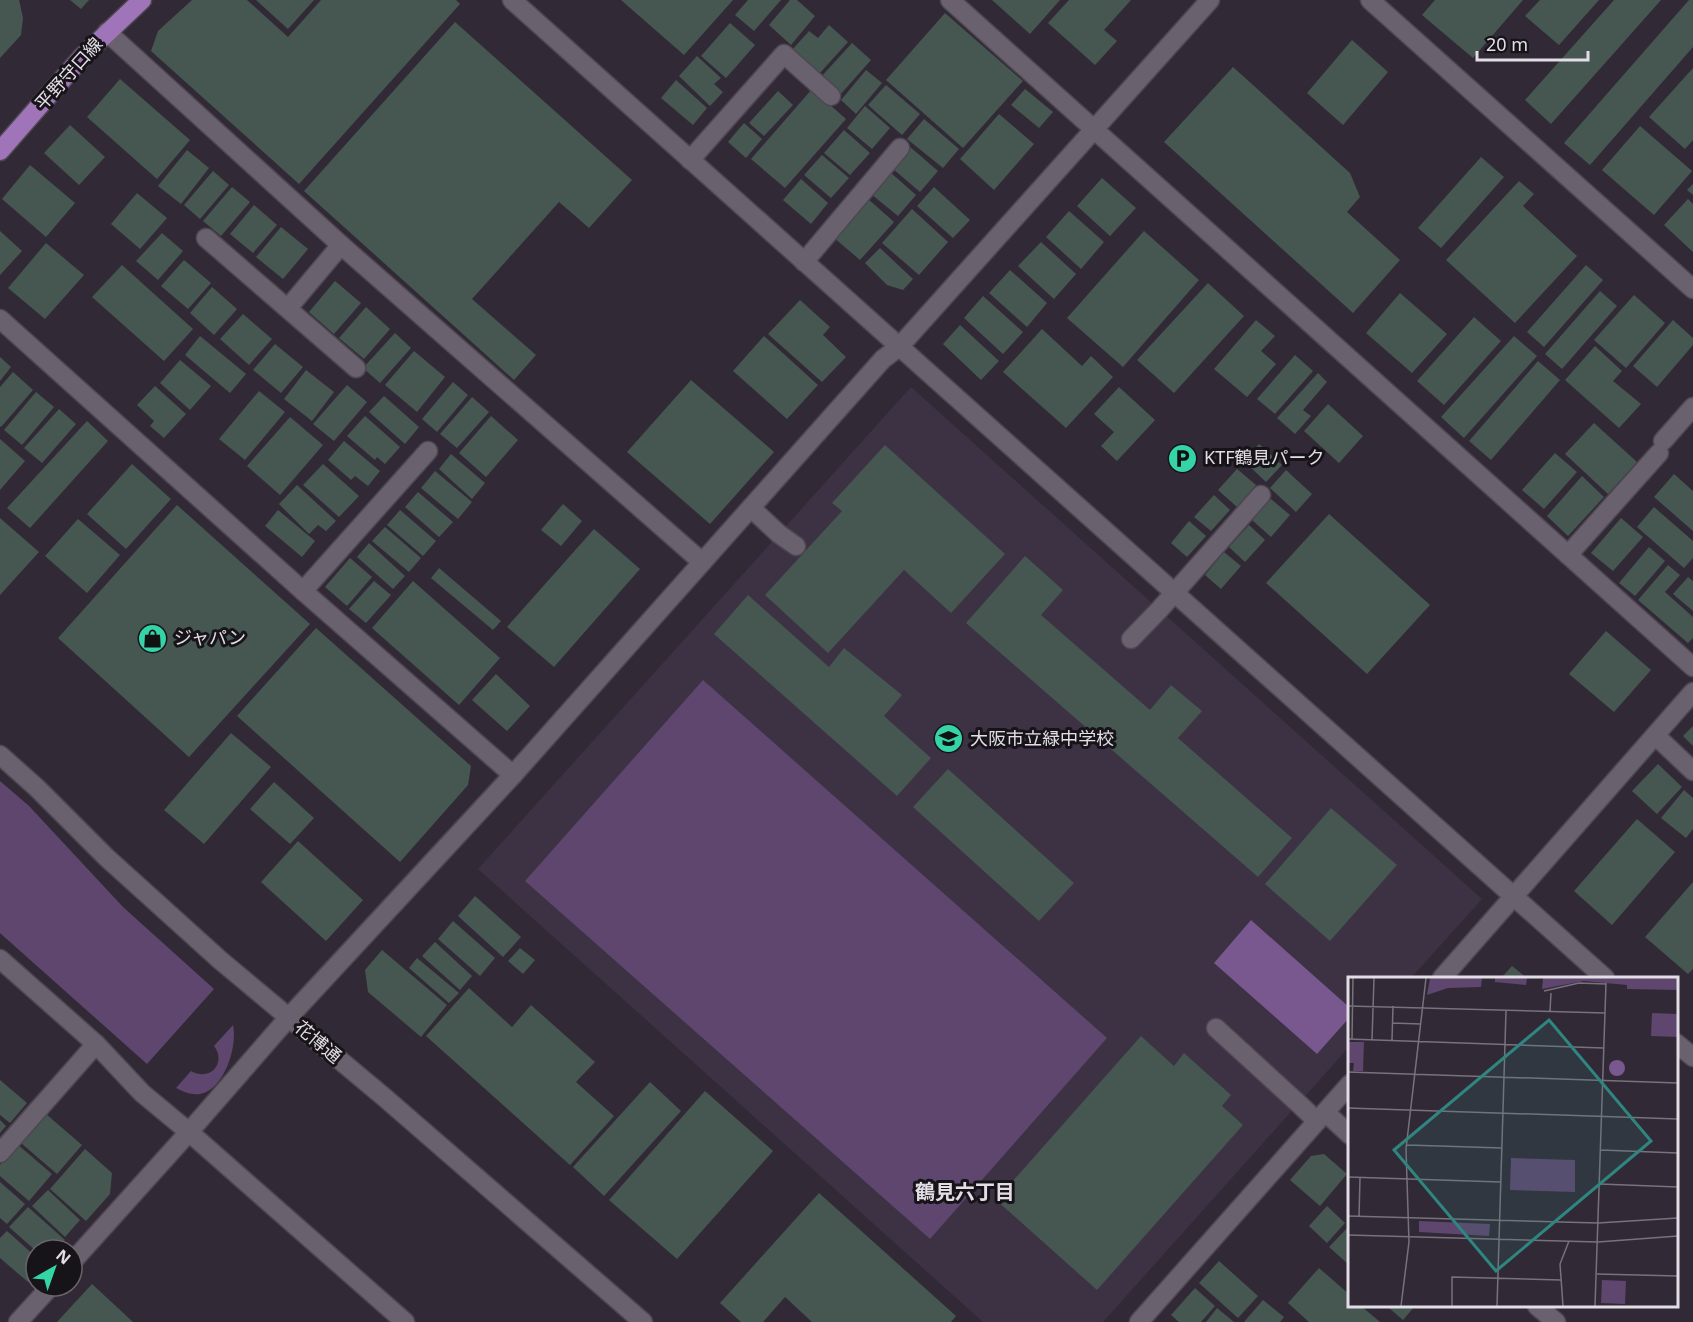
<svg xmlns="http://www.w3.org/2000/svg" width="1693" height="1322" viewBox="0 0 1693 1322" font-family="'Noto Sans','Noto Sans JP',sans-serif">
<style>
.built{fill:#3c3243}
.green{fill:#5e466e}
.water{fill:#79578f}
.building{fill:#455750}
.lines{fill:none;stroke-linecap:round;stroke-linejoin:round}
.minor-casing{stroke:#4e4751;stroke-width:21}
.major-casing{stroke:#4e4751;stroke-width:21}
.minor{stroke:#6a616f;stroke-width:18}
.major{stroke:#9f74b9;stroke-width:18}
.labels{text-anchor:middle;stroke-width:6;stroke-linejoin:round;paint-order:stroke}
.street-label{font-size:18px;fill:#e3dee6;stroke:#171419}
.poi-label{font-size:18px;fill:#e3dee6;stroke:#171419;text-anchor:start}
.neighbourhood-label{font-size:20px;font-weight:bold;fill:#e3dee6;stroke:#171419}
.inset-road{fill:none;stroke:#78727c;stroke-width:1.5}
.view{fill:#2f8680;fill-opacity:0.15;stroke:#2f8680;stroke-width:3}
.inset-edge{fill:none;stroke:#e3dee6;stroke-width:3}
</style>
<rect width="100%" height="100%" fill="#312a36"/>
<path class="built" d="M911,387L1482,899L1411,978H1350L1349,1047L1103,1322H983L478,869Z"/>
<g class="green">
<path d="M703,680L1107,1038L930,1239L525,881Z"/>
<path d="M0,781L29,806L123,907L214,989L147,1064L0,933Z"/>
<path d="M233,1025C238,1046 224,1090 200,1094C191,1095 184,1092 176,1088L191,1071C210,1082 227,1063 214,1046Z"/>
</g>
<path class="water" d="M1251,920L1349,1007V1018L1317,1054L1214,963Z"/>
<g class="building">
<path d="M0,0H19L23,18L21,35L0,58Z"/>
<path d="M70,0H89L81,9Z"/>
<path d="M192,0H247L288,37L321,0H456L460,4L299,184L151,51L158,31Z"/>
<path d="M256,0H314L288,29Z"/>
<path d="M621,0H733L684,55Z"/>
<path d="M748,0H781L754,31L735,15Z"/>
<path d="M790,0H797L815,16L791,45L769,25Z"/>
<path d="M992,0H1060L1030,34Z"/>
<path d="M1069,0H1131L1104,30L1117,41L1095,65L1048,23Z"/>
<path d="M1435,0H1523L1473,58L1422,15Z"/>
<path d="M1540,0H1599L1559,45L1525,16Z"/>
<path d="M1614,0H1661L1551,124L1525,100Z"/>
<path d="M1689,0H1693V47L1590,165L1564,143Z"/>
<path d="M945,13L1023,81L963,148L886,80Z"/>
<path d="M455,22L632,180L589,228L559,202L472,299L536,355L514,380L304,191Z"/>
<path d="M730,23L755,45L726,78L701,56Z"/>
<path d="M829,25L848,42L819,74L792,50L809,31L818,38Z"/>
<path d="M1352,40L1388,72L1343,125L1307,93Z"/>
<path d="M852,43L871,60L840,95L820,78Z"/>
<path d="M697,56L721,78L714,84L723,92L710,106L679,76Z"/>
<path d="M1233,67L1350,173L1360,197L1347,212L1400,260L1353,313L1164,142Z"/>
<path d="M1693,68V140L1685,149L1649,117Z"/>
<path d="M866,70L882,83L856,114L841,100Z"/>
<path d="M120,79L190,140L157,179L87,117Z"/>
<path d="M676,80L707,108L693,125L661,98Z"/>
<path d="M886,85L920,114L902,135L868,105Z"/>
<path d="M812,89L846,119L785,188L751,159Z"/>
<path d="M1025,89L1053,112L1039,128L1011,105Z"/>
<path d="M778,91L793,105L764,136L749,123Z"/>
<path d="M865,106L890,128L872,149L847,128Z"/>
<path d="M999,114L1034,144L994,190L960,159Z"/>
<path d="M924,119L959,149L943,168L907,139Z"/>
<path d="M744,123L762,139L746,158L728,142Z"/>
<path d="M70,125L105,157L79,185L44,153Z"/>
<path d="M1640,126L1692,171L1654,215L1602,170Z"/>
<path d="M844,130L870,153L850,175L824,153Z"/>
<path d="M909,146L938,171L920,192L892,168Z"/>
<path d="M187,150L209,168L181,204L158,186Z"/>
<path d="M822,155L849,178L831,198L804,175Z"/>
<path d="M1481,157L1504,177L1441,248L1418,228Z"/>
<path d="M30,165L75,203L46,237L2,199Z"/>
<path d="M213,171L229,185L200,219L184,205Z"/>
<path d="M890,172L916,195L898,216L871,194Z"/>
<path d="M1102,178L1136,208L1110,236L1077,206Z"/>
<path d="M801,179L828,203L811,224L783,200Z"/>
<path d="M1519,181L1534,194L1523,206L1577,256L1515,323L1446,260Z"/>
<path d="M1693,184V195L1687,190Z"/>
<path d="M232,187L250,202L221,236L203,221Z"/>
<path d="M934,187L970,220L953,238L917,206Z"/>
<path d="M137,193L167,218L140,249L111,224Z"/>
<path d="M867,198L894,222L860,260L833,237Z"/>
<path d="M1688,199L1693,204V252L1664,225Z"/>
<path d="M254,205L277,225L253,253L230,234Z"/>
<path d="M912,209L948,242L919,275L882,243Z"/>
<path d="M1069,211L1104,242L1081,269L1046,237Z"/>
<path d="M281,227L308,249L283,279L256,257Z"/>
<path d="M0,231L22,251L0,275Z"/>
<path d="M1144,231L1199,280L1123,367L1067,318Z"/>
<path d="M162,233L183,251L158,280L136,261Z"/>
<path d="M1041,242L1076,274L1054,299L1018,266Z"/>
<path d="M46,243L84,275L45,319L8,288Z"/>
<path d="M880,248L913,279L903,290L887,285L865,263Z"/>
<path d="M184,260L211,283L188,309L161,286Z"/>
<path d="M122,265L193,329L164,361L92,297Z"/>
<path d="M1586,265L1603,280L1544,347L1527,332Z"/>
<path d="M1010,270L1047,303L1027,327L989,293Z"/>
<path d="M335,281L361,303L334,334L309,312Z"/>
<path d="M1208,283L1244,316L1174,393L1137,360Z"/>
<path d="M212,287L237,309L214,335L190,313Z"/>
<path d="M1600,291L1617,306L1562,369L1545,354Z"/>
<path d="M1400,293L1447,334L1412,373L1366,333Z"/>
<path d="M1634,295L1665,323L1626,368L1594,340Z"/>
<path d="M983,296L1023,332L1003,354L964,318Z"/>
<path d="M800,300L830,327L823,335L846,357L822,382L768,334Z"/>
<path d="M366,307L390,329L364,359L339,338Z"/>
<path d="M243,314L272,339L249,365L220,339Z"/>
<path d="M1474,317L1501,341L1444,405L1417,381Z"/>
<path d="M1256,320L1275,336L1261,351L1276,364L1247,397L1214,369Z"/>
<path d="M1673,320L1693,338V345L1657,387L1633,366Z"/>
<path d="M960,325L999,361L981,380L943,344Z"/>
<path d="M1042,329L1082,366L1091,356L1113,377L1066,428L1003,372Z"/>
<path d="M395,333L411,348L380,383L363,368Z"/>
<path d="M200,336L246,374L230,393L185,355Z"/>
<path d="M764,336L818,385L787,419L733,371Z"/>
<path d="M1514,336L1537,356L1464,438L1441,417Z"/>
<path d="M275,344L303,367L281,393L253,370Z"/>
<path d="M1595,346L1622,371L1613,381L1641,404L1619,428L1565,380Z"/>
<path d="M414,351L445,377L417,412L385,385Z"/>
<path d="M1295,355L1313,371L1275,414L1257,399Z"/>
<path d="M0,357L11,367L0,381Z"/>
<path d="M180,360L211,386L190,410L160,383Z"/>
<path d="M1538,361L1560,380L1491,460L1469,441Z"/>
<path d="M306,370L334,392L312,421L284,399Z"/>
<path d="M13,372L33,390L1,427L0,426V387Z"/>
<path d="M1318,373L1327,382L1303,410L1311,416L1295,434L1277,418Z"/>
<path d="M691,380L774,452L710,524L627,452Z"/>
<path d="M453,382L468,395L437,432L422,419Z"/>
<path d="M347,385L367,402L334,441L313,424Z"/>
<path d="M155,386L186,414L164,438L150,426L154,421L137,405Z"/>
<path d="M1119,387L1155,420L1117,461L1101,446L1114,432L1094,414Z"/>
<path d="M259,391L285,412L245,460L219,439Z"/>
<path d="M36,392L54,407L22,445L4,430Z"/>
<path d="M384,396L419,427L405,444L369,412Z"/>
<path d="M472,397L489,412L457,448L440,434Z"/>
<path d="M1328,404L1363,436L1339,463L1304,431Z"/>
<path d="M59,409L76,424L42,463L24,448Z"/>
<path d="M365,416L400,447L385,464L377,457L375,460L347,436Z"/>
<path d="M491,416L518,440L486,477L459,453Z"/>
<path d="M290,417L323,445L280,495L247,466Z"/>
<path d="M87,421L108,441L30,528L7,508Z"/>
<path d="M1594,423L1637,462L1608,494L1565,454Z"/>
<path d="M0,439L25,461L0,490Z"/>
<path d="M344,441L380,471L368,486L355,476L351,480L328,460Z"/>
<path d="M1259,444L1282,465L1266,482L1244,461Z"/>
<path d="M885,445L1005,554L951,613L904,570L828,653L765,595L842,511L832,503Z"/>
<path d="M1555,453L1577,472L1544,509L1522,490Z"/>
<path d="M451,454L485,483L472,499L439,469Z"/>
<path d="M132,464L171,499L126,549L87,514Z"/>
<path d="M323,464L359,496L339,517L303,485Z"/>
<path d="M1237,469L1256,485L1237,507L1218,490Z"/>
<path d="M1286,470L1312,494L1296,512L1270,488Z"/>
<path d="M435,471L472,502L458,519L421,488Z"/>
<path d="M1674,474L1693,491V531L1654,497Z"/>
<path d="M1582,476L1604,497L1568,536L1547,516Z"/>
<path d="M297,485L336,521L326,531L318,525L309,534L279,504Z"/>
<path d="M418,492L453,522L439,537L405,507Z"/>
<path d="M1214,495L1230,510L1211,531L1194,517Z"/>
<path d="M1271,499L1290,515L1271,537L1252,520Z"/>
<path d="M563,504L582,521L561,546L541,530Z"/>
<path d="M177,505L310,624L189,757L58,638Z"/>
<path d="M1654,507L1693,541V558L1684,568L1637,527Z"/>
<path d="M278,510L315,541L302,557L265,526Z"/>
<path d="M400,510L436,541L423,556L387,525Z"/>
<path d="M1329,514L1430,605L1367,674L1266,583Z"/>
<path d="M0,518L39,552L0,595Z"/>
<path d="M1621,518L1643,537L1613,571L1591,553Z"/>
<path d="M78,519L120,555L87,593L45,556Z"/>
<path d="M1189,521L1206,536L1187,557L1171,543Z"/>
<path d="M1249,525L1265,540L1245,562L1229,547Z"/>
<path d="M385,527L421,558L409,572L372,541Z"/>
<path d="M594,529L640,569L554,667L507,627Z"/>
<path d="M369,543L405,576L393,589L357,557Z"/>
<path d="M1649,547L1665,561L1635,596L1619,583Z"/>
<path d="M1224,552L1241,566L1221,589L1205,575Z"/>
<path d="M1025,556L1063,590L1041,615L1150,710L1171,685L1202,711L1178,738L1292,838L1258,877L966,623Z"/>
<path d="M350,558L372,577L347,606L325,587Z"/>
<path d="M1668,565L1680,575L1665,592L1693,617V638L1688,643L1638,600Z"/>
<path d="M439,568L501,621L493,630L431,578Z"/>
<path d="M1688,577L1693,581V611L1673,594Z"/>
<path d="M374,581L391,595L366,623L349,609Z"/>
<path d="M413,581L500,658L459,705L372,628Z"/>
<path d="M748,595L829,667L844,648L902,695L884,716L931,758L897,796L714,634Z"/>
<path d="M316,628L471,766L468,785L400,862L237,716Z"/>
<path d="M1606,631L1651,670L1614,712L1569,674Z"/>
<path d="M496,674L530,706L507,731L472,700Z"/>
<path d="M1693,726V746L1683,736Z"/>
<path d="M231,733L271,767L204,844L164,810Z"/>
<path d="M1658,764L1682,787L1657,814L1632,791Z"/>
<path d="M948,769L1074,883L1039,921L913,807Z"/>
<path d="M274,782L314,818L290,844L250,809Z"/>
<path d="M1684,790L1693,798V829L1686,838L1661,818Z"/>
<path d="M1331,808L1397,865L1330,941L1265,884Z"/>
<path d="M1637,819L1675,852L1612,925L1574,891Z"/>
<path d="M298,841L363,900L326,941L261,882Z"/>
<path d="M1693,882V969L1688,974L1645,937Z"/>
<path d="M475,896L521,937L503,957L458,916Z"/>
<path d="M453,921L495,958L480,976L438,939Z"/>
<path d="M435,942L472,976L460,990L422,956Z"/>
<path d="M520,948L535,960L523,974L508,961Z"/>
<path d="M382,950L447,1005L421,1037L368,992L365,970Z"/>
<path d="M417,958L459,993L449,1003L409,968Z"/>
<path d="M1512,966L1527,978H1501Z"/>
<path d="M469,988L512,1027L531,1005L595,1062L576,1082L614,1116L570,1165L426,1036Z"/>
<path d="M1141,1036L1174,1066L1184,1053L1231,1095L1222,1106L1243,1125L1097,1290L996,1200Z"/>
<path d="M0,1080L27,1103L10,1123L0,1115Z"/>
<path d="M650,1082L681,1111L604,1196L573,1167Z"/>
<path d="M705,1091L773,1151L677,1259L609,1200Z"/>
<path d="M46,1114L82,1145L57,1174L21,1143Z"/>
<path d="M0,1120L6,1126L0,1133Z"/>
<path d="M17,1144L52,1174L29,1201L0,1176V1165Z"/>
<path d="M85,1149L112,1173L110,1194L86,1221L50,1189Z"/>
<path d="M1324,1154L1347,1174L1320,1206L1290,1180L1311,1156Z"/>
<path d="M0,1182L25,1204L7,1224L0,1218Z"/>
<path d="M48,1190L80,1220L65,1237L32,1206Z"/>
<path d="M819,1193L956,1316L951,1322H812L785,1297L763,1322H741L720,1303Z"/>
<path d="M1327,1206L1345,1223L1327,1243L1309,1226Z"/>
<path d="M28,1207L65,1240L56,1250H35L9,1227Z"/>
<path d="M1350,1225V1263L1348,1264L1329,1247Z"/>
<path d="M7,1231L36,1257V1272L28,1282L0,1258V1238Z"/>
<path d="M1219,1261L1258,1296L1238,1318L1199,1283Z"/>
<path d="M1319,1268L1350,1295V1306H1361L1380,1322H1309L1288,1303Z"/>
<path d="M92,1284L133,1322H57Z"/>
<path d="M1195,1288L1215,1306L1201,1322H1179L1171,1315Z"/>
<path d="M1263,1300L1284,1317L1280,1322H1244Z"/>
<path d="M1392,1306H1415L1403,1320L1389,1308Z"/>
<path d="M1217,1308L1234,1322H1206Z"/>
</g>
<g class="lines">
<defs>
<g id="minor">
<path d="M512,0L1605,978"/>
<path d="M950,0L1693,667"/>
<path d="M1370,0L1693,289"/>
<path d="M107,32L341,245L702,562"/>
<path d="M690,160L784,54L831,96"/>
<path d="M206,238L356,368"/>
<path d="M804,262L900,148"/>
<path d="M288,308L341,245"/>
<path d="M0,319L303,591L513,775"/>
<path d="M1663,441L1693,407"/>
<path d="M751,508L779,534L796,546"/>
<path d="M1568,555L1659,453"/>
<path d="M303,591L428,451"/>
<path d="M1131,639L1160,609L1261,495"/>
<path d="M1656,736L1693,771"/>
<path d="M0,755L37,788L106,857L220,960L384,1097L643,1322"/>
<path d="M0,959L96,1044L142,1093L189,1132L405,1322"/>
<path d="M1442,978L1693,692"/>
<path d="M1216,1028L1299,1104L1317,1121"/>
<path d="M1676,1043L1693,1057"/>
<path d="M1325,1112L1350,1135"/>
<path d="M0,1153L96,1044"/>
<path d="M72,1262L189,1132L289,1017L513,775L883,359L899,347L1210,0"/>
<path d="M1537,1306L1556,1322"/>
<path d="M18,1322L51,1286"/>
<path d="M1139,1322L1350,1084"/>
</g>
<path id="major" d="M0,151L82,57L142,0"/>
</defs>
<use href="#minor" class="minor-casing"/>
<use href="#major" class="major-casing"/>
<use href="#minor" class="minor"/>
<use href="#major" class="major"/>
</g>
<defs>
<symbol id="parking-disc" viewBox="-11 -11 22 22"><circle r="9.5" fill="#35d4a7" stroke="#171419"/><path d="M-3.5-5.5H1a3.5 3.5 0 0 1 0 7H-1V5.5H-3.5ZM-1-3.4V-.6H.8a1.4 1.4 0 0 0 0-2.8Z" fill="#111"/></symbol>
<symbol id="shop-disc" viewBox="-11 -11 22 22"><circle r="9.5" fill="#35d4a7" stroke="#171419"/><path d="M-5-2.5h2.3a2.7 3.5 0 0 1 5.4 0H5L5.5 6h-11ZM-1.5-2.5h3a1.5 2.3 0 0 0-3 0Z" fill="#111"/></symbol>
<symbol id="school-disc" viewBox="-11 -11 22 22"><circle r="9.5" fill="#35d4a7" stroke="#171419"/><path d="M0-5L7-2L0 1L-7-2ZM-4 1L0 2.5L4 1V4Q0 6-4 4Z" fill="#111"/></symbol>
</defs>
<g fill-rule="evenodd">
<use href="#parking-disc" x="1166" y="442" width="33" height="33"/>
<use href="#shop-disc" x="136" y="622" width="33" height="33"/>
<use href="#school-disc" x="932" y="722" width="33" height="33"/>
</g>
<g class="labels">
<g class="street-label">
<text transform="translate(69 74) rotate(-48)" y="6">平野守口線</text>
<text transform="translate(318 1042) rotate(40)" y="6">花博通</text>
</g>
<g class="poi-label">
<text x="1204" y="464">KTF鶴見パーク</text>
<text x="174" y="644">ジャパン</text>
<text x="970" y="745">大阪市立緑中学校</text>
</g>
<g class="neighbourhood-label">
<text x="965" y="1199">鶴見六丁目</text>
</g>
</g>
<g transform="translate(1348 977)">
<rect width="330" height="330" fill="#312a36"/>
<path d="M82,1H134L133,10L100,11L79,18ZM147,1H179L178,8L147,5ZM195,1H330V13L279,12V8L236,4L194,12ZM304,36L330,37V60L303,59ZM1,65H16L15,94H5L6,86H1ZM163,181L227,183V215L162,213ZM71,244L142,247L141,259L71,255ZM254,303L278,304L277,327L253,326Z" fill="#5e466e"/>
<path d="M261 91a8 8 0 1 1 16 0a8 8 0 1 1-16 0Z" fill="#79578f"/>
<path class="inset-road" d="M196,14L231,6L258,7M0,29L257,36M202,34L203,16M44,46L73,47M0,62L255,71M4,62L5,1M24,63L26,1M44,63L45,29M0,95L330,106M0,131L330,142M59,168L154,171M253,173L330,176M0,200L153,205M252,207L330,210M0,239L250,246L330,241M11,240L12,201M0,258L250,265L330,259M249,297L330,299M53,329L61,265L58,172L78,1M104,329V300L213,303M149,329L158,34M215,329L212,287L221,264M247,329L258,6"/>
<path class="view" d="M201,43L303,164L148,294L46,173Z"/>
<rect width="330" height="330" class="inset-edge"/>
</g>
<g transform="translate(54 1268) rotate(40)"><circle r="28" fill="#171419" stroke="#69656b" stroke-width="1.5"/>
<path d="M0-4.5L10 22L0 15L-10 22Z" fill="#35d4a7"/>
<text y="-9" font-size="16" font-weight="bold" text-anchor="middle" fill="#e3dee6">N</text>
</g>
<path d="M1477 51v9h111v-9" fill="none" stroke="#e3dee6" stroke-width="3"/>
<text x="1486" y="51" font-size="18" fill="#e3dee6" stroke="#171419" stroke-width="4.5" paint-order="stroke">20 m</text>
</svg>
